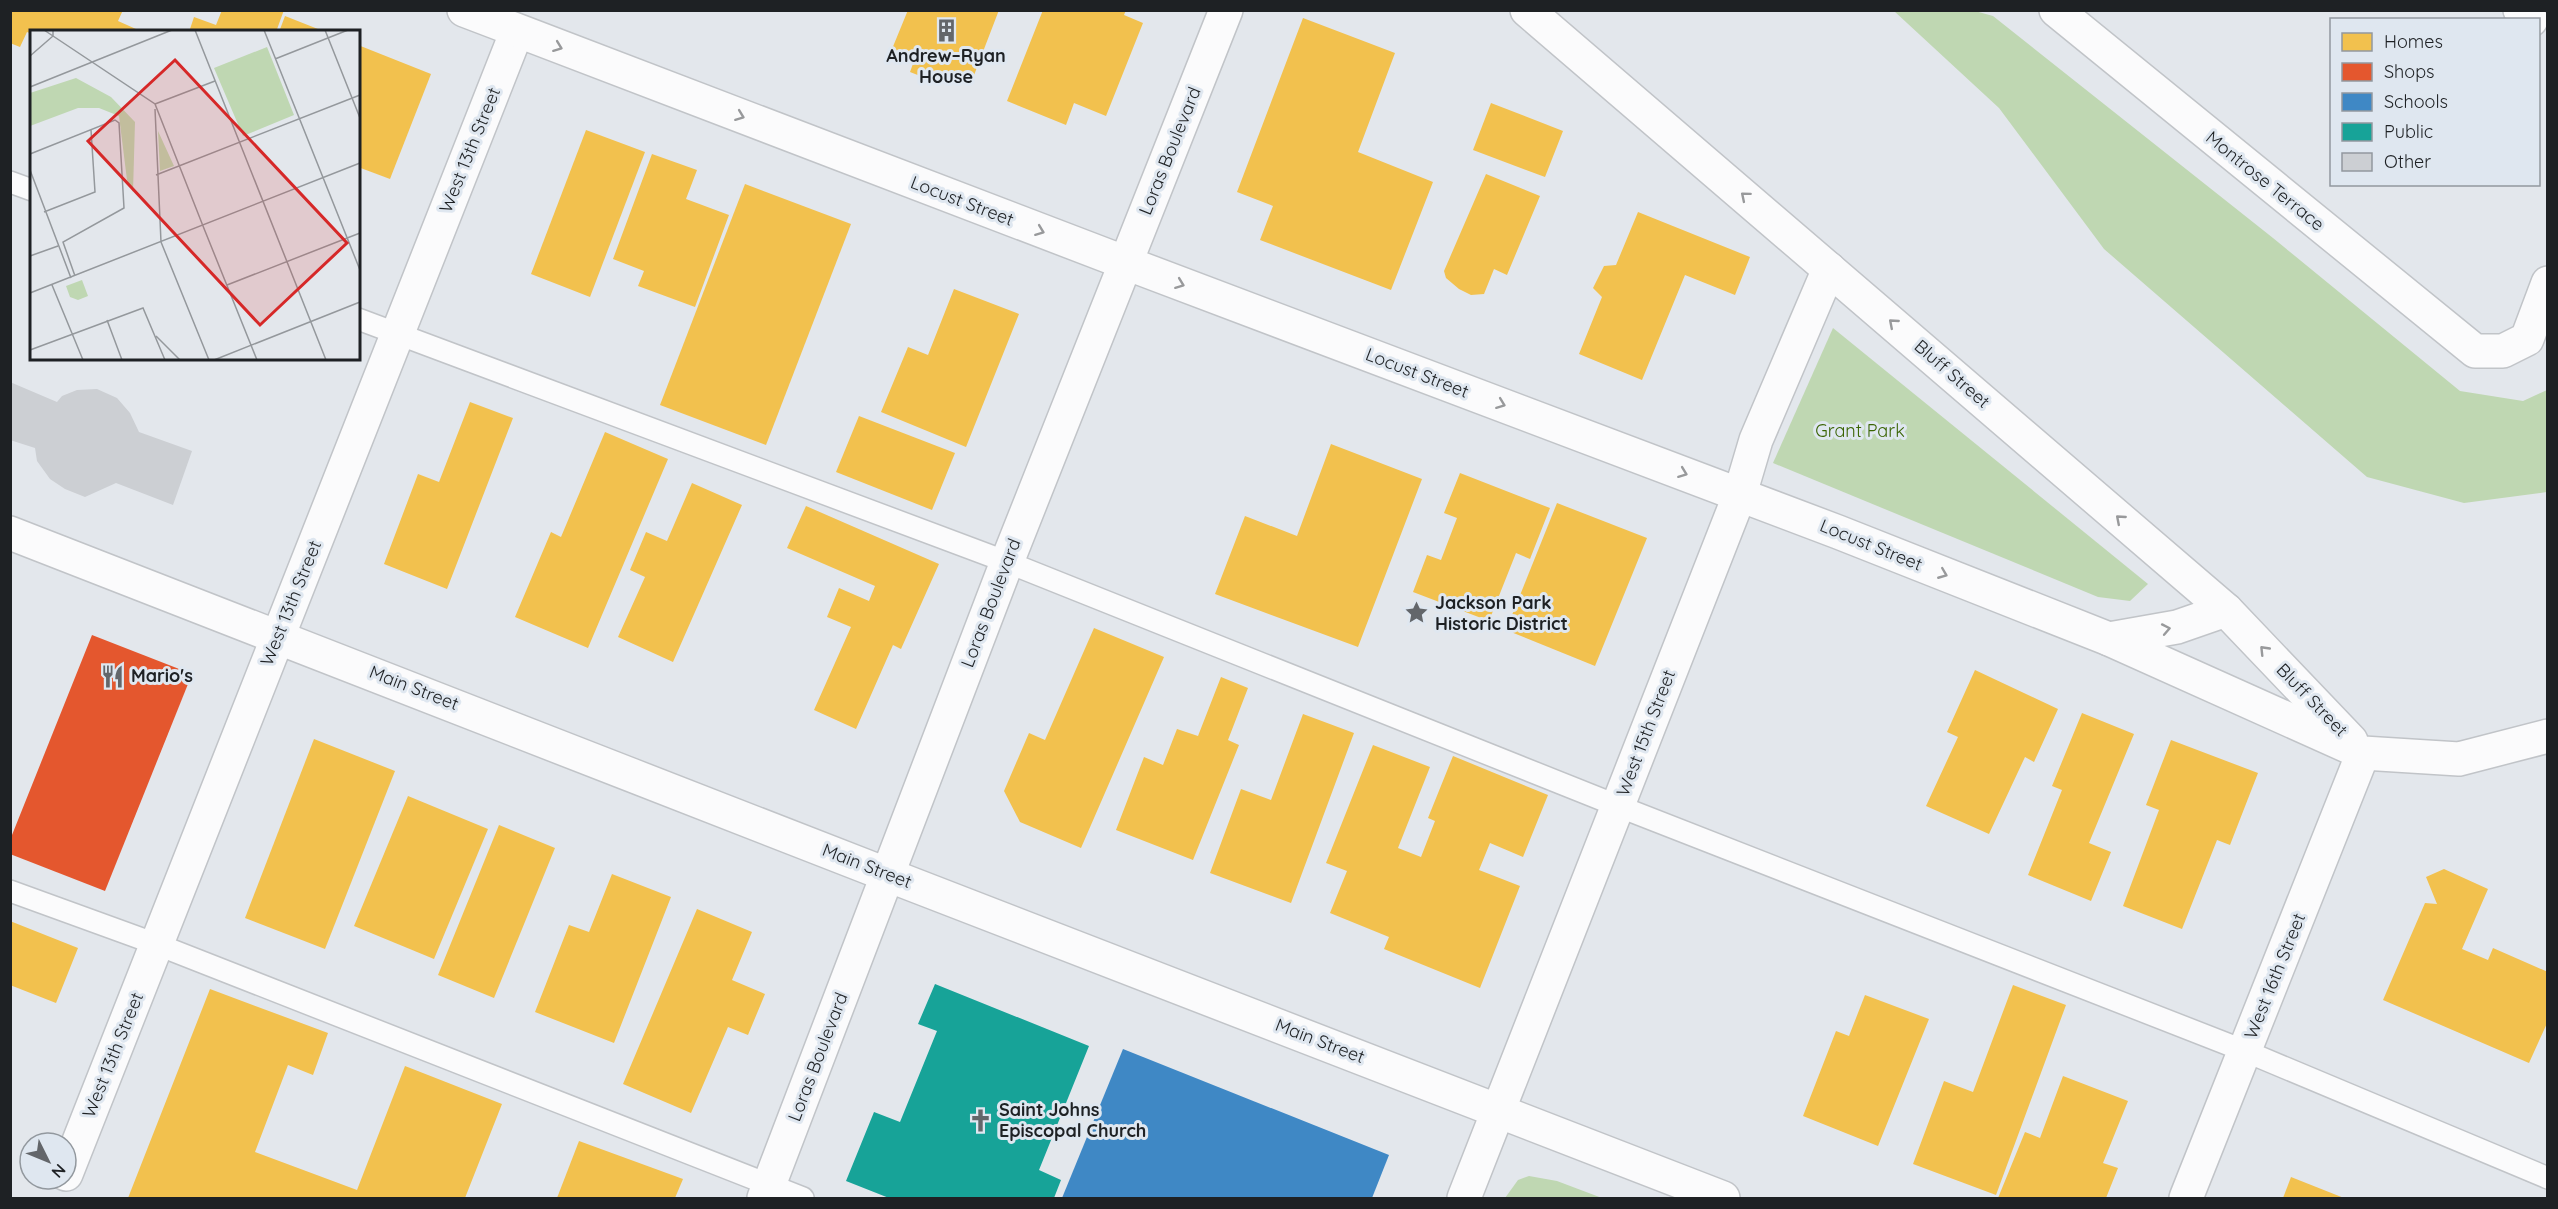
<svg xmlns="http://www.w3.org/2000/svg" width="2558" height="1209" viewBox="0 0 2558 1209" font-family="Quicksand,sans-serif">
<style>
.green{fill:#bfd7b2}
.homes{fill:#f2c14e}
.shops{fill:#e4572e}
.schools{fill:#3f88c5}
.public{fill:#17a398}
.building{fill:#cccfd3}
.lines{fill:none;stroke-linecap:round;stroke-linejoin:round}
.service-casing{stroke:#c1c4c8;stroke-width:24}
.minor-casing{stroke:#c1c4c8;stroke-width:36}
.tertiary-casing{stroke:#c1c4c8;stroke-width:36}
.secondary-casing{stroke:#c1c4c8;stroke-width:36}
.service{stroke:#fbfbfc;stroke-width:21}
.minor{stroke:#fbfbfc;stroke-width:33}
.tertiary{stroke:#fbfbfc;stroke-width:33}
.secondary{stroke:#fbfbfc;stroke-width:33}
.oneway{stroke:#98999b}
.labels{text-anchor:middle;stroke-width:6;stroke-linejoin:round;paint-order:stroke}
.poi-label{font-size:18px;font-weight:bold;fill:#1e2124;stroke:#dfe7f0;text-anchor:start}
.street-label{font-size:18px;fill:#1e2124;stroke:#dfe7f0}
.park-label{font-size:18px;fill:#3a6403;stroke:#dfe7f0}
.inset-road{fill:none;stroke:#94989c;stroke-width:1.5}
.view{fill:#d62828;fill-opacity:0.15;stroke:#d62828;stroke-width:3}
.inset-edge{fill:none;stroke:#1e2124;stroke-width:3}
</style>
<rect width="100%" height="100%" fill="#e3e7ec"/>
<g class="green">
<path d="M1894,11H1975L1993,16L2273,238L2460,391L2523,401L2547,390V492L2464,503L2367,477L2104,249L1999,108Z"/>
<path d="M1833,328L2148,584L2130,601L2098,597L1773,463Z"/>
<path d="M1529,1176L1557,1181L1602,1198H1505L1518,1180Z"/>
</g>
<g class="homes">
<path d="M10,10H123L118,21L136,29L134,32H32V34L27,32L20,47L10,43Z"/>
<path d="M222,10H284L276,32H189L194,17L216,25Z"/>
<path d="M908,10H999L971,83L943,72L938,83L910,72L914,61L906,58L908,55L892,49Z"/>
<path d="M1043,10H1126L1124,15L1143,23L1106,116L1074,103L1066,125L1007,101Z"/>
<path d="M285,16L323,31V32H279Z"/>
<path d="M1303,18L1395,53L1358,152L1433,182L1391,290L1260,240L1273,206L1237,192Z"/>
<path d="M358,45L431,74L390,179L358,167Z"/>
<path d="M1491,103L1563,131L1545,177L1473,150Z"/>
<path d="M586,130L645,152L590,297L531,274Z"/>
<path d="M652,154L697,170L686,199L729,215L695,307L638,286L644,271L613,259Z"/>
<path d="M1486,174L1540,196L1507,275L1494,269L1484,294L1471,295L1459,289L1446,278L1444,271Z"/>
<path d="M745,184L851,224L766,445L660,405Z"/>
<path d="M1638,212L1750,257L1735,295L1685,275L1642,380L1579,354L1602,297L1593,288L1604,266L1616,265Z"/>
<path d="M954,289L1019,314L966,447L881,412L908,347L928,355Z"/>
<path d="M470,402L513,418L447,589L384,564L418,474L439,482Z"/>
<path d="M859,416L955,453L932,510L836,472Z"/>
<path d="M605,432L668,459L588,648L515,617L551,532L561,537Z"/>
<path d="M1331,444L1422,479L1358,647L1215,594L1245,516L1297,536Z"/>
<path d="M1460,473L1550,508L1530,559L1516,553L1489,621L1413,592L1427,555L1441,560L1457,518L1444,513Z"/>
<path d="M692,483L742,505L673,662L618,637L645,577L630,570L646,532L667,541Z"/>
<path d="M1557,503L1647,538L1595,666L1506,630Z"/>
<path d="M806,506L939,564L901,649L893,645L856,729L814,710L851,627L827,617L839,588L869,601L875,586L787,548Z"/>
<path d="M1094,628L1164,657L1081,848L1020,822L1004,791L1029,733L1045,740Z"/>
<path d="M1975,670L2058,709L2034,762L2025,757L1989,834L1926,806L1958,737L1947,732Z"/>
<path d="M1221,677L1248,688L1228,740L1239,745L1193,860L1116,830L1144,757L1163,765L1177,729L1198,736Z"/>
<path d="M2082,713L2134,734L2089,843L2111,852L2091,901L2028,875L2062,790L2052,786Z"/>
<path d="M1303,714L1354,733L1291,903L1210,873L1241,789L1271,800Z"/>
<path d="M314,739L395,771L325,949L245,918Z"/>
<path d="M2171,740L2258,773L2230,845L2217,840L2182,929L2123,906L2159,810L2146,805Z"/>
<path d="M1373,745L1430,767L1398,848L1421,857L1435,821L1428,818L1453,756L1548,795L1523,857L1490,843L1479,870L1520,886L1480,988L1384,949L1389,937L1330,913L1347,871L1326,863Z"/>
<path d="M408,796L488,829L434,959L354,926Z"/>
<path d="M499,825L555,848L494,998L438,975Z"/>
<path d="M2444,869L2488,889L2462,949L2488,960L2493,948L2548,972V1021L2529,1063L2383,1000L2425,903L2437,904L2426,877Z"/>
<path d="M612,874L671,897L614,1043L535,1012L569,925L589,932Z"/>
<path d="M697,909L752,932L732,980L765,994L748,1035L728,1027L691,1113L623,1084Z"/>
<path d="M10,921L78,948L56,1003L10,985Z"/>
<path d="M2013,985L2066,1005L1996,1195L1913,1164L1944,1081L1973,1092Z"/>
<path d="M210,989L328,1033L313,1075L288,1065L255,1152L357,1190L405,1066L502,1104L465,1198H128Z"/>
<path d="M1865,995L1929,1019L1878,1146L1803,1116L1836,1031L1849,1036Z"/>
<path d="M2063,1076L2128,1101L2103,1163L2118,1168L2106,1198H1998L2025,1132L2040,1138Z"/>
<path d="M579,1141L683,1179L675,1198H557Z"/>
<path d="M2291,1177L2344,1198H2283Z"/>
</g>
<path class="shops" d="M92,635L192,674L105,891L10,854V840Z"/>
<path class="schools" d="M1123,1049L1389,1155L1372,1198H1062Z"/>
<path class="public" d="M935,984L1089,1046L1039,1170L1061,1180L1054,1198H889L846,1181L874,1112L900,1122L937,1031L918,1024Z"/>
<path class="building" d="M10,382L57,402L62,396L77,390L97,389L117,398L130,413L139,432L192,451L173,505L116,483L85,497L65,489L50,479L37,461L35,448L10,440Z"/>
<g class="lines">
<defs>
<g id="service">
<path d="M10,182L32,190"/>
<path d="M358,319L1007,562L1618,806L2245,1051L2548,1178"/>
<path d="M10,891L156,944L803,1198"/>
</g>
<g id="minor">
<path d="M2056,10L2475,351H2503L2527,339L2548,283"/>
<path d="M2520,10L2531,20"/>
<path d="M10,533C304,645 595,762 888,875C1166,982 1445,1088 1723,1198"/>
<path d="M66,1174L517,31"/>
<path d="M1464,1198L1740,494L1756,440L1829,269"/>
<path d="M2186,1198L2363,753"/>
</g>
<g id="tertiary">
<path d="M1527,10L2226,610L2351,741"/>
<path d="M1126,263L1838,532L2109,639L2363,753L2459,759L2548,736"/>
<path d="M2109,639L2177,627L2226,610"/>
</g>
<g id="secondary">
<path d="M464,10L1126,263"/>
<path d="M764,1198L1007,562L1226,10"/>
</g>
</defs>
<use href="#service" class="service-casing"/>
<use href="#minor" class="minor-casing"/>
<use href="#tertiary" class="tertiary-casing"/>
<use href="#secondary" class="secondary-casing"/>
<use href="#service" class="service"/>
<use href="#minor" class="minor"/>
<use href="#tertiary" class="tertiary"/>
<use href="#secondary" class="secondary"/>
</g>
<defs><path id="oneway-chevron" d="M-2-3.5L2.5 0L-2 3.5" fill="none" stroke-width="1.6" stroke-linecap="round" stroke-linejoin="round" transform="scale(1.5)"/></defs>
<g class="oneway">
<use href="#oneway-chevron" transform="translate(558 47) rotate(21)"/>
<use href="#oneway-chevron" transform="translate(740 116) rotate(21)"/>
<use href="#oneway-chevron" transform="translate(1745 196) rotate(-140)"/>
<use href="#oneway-chevron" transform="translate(1040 231) rotate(21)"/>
<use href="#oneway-chevron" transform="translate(1180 284) rotate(21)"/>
<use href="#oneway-chevron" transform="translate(1893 323) rotate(-139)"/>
<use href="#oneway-chevron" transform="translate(1501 404) rotate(21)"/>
<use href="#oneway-chevron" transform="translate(1683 473) rotate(21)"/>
<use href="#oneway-chevron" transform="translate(2120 519) rotate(-139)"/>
<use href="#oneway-chevron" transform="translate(1943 574) rotate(22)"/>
<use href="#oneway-chevron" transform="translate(2166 629) rotate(-11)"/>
<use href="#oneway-chevron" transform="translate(2264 650) rotate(-134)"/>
</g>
<defs>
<symbol id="building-bare" viewBox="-9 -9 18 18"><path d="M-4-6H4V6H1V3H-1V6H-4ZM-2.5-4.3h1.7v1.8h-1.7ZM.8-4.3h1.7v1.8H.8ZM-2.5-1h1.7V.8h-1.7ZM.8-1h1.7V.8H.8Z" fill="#63666a" stroke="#dfe7f0" stroke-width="2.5" paint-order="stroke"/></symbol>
<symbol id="sight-bare" viewBox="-9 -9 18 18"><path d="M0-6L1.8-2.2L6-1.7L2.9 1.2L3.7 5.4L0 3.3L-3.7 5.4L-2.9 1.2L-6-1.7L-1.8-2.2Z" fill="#63666a" stroke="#dfe7f0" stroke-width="2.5" paint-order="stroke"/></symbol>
<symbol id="restaurant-bare" viewBox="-9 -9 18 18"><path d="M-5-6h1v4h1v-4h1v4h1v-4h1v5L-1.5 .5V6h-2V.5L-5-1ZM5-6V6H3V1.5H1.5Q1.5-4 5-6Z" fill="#63666a" stroke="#dfe7f0" stroke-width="2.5" paint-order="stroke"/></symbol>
<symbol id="church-bare" viewBox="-9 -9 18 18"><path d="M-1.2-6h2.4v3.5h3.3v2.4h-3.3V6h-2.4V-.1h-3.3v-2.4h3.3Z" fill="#63666a" stroke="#dfe7f0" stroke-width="2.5" paint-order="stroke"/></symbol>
</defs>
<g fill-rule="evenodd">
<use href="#building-bare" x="930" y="14" width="33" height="33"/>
<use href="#sight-bare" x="1400" y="596" width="33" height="33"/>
<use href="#restaurant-bare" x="96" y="660" width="33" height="33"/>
<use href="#church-bare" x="964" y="1104" width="33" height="33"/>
</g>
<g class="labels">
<g class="poi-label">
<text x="946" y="62" text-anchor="middle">Andrew–Ryan<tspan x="946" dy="21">House</tspan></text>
<text x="1435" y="609">Jackson Park<tspan x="1435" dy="21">Historic District</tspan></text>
<text x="131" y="682">Mario's</text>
<text x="999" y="1116">Saint Johns<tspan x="999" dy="21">Episcopal Church</tspan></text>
</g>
<g class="street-label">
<text transform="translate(470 150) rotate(-68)" y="6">West 13th Street</text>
<text transform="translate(1170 151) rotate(-68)" y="6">Loras Boulevard</text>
<text transform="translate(2265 181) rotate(39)" y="6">Montrose Terrace</text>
<text transform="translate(962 201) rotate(21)" y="6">Locust Street</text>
<text transform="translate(1417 373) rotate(21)" y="6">Locust Street</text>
<text transform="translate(1952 374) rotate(41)" y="6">Bluff Street</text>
<text transform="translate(1871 545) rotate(22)" y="6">Locust Street</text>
<text transform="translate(291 603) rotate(-68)" y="6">West 13th Street</text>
<text transform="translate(991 603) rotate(-69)" y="6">Loras Boulevard</text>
<text transform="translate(414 688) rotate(21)" y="6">Main Street</text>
<text transform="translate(2312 700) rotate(46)" y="6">Bluff Street</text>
<text transform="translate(1646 733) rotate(-69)" y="6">West 15th Street</text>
<text transform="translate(867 866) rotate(21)" y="6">Main Street</text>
<text transform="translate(2275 976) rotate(-68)" y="6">West 16th Street</text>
<text transform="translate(1320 1041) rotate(21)" y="6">Main Street</text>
<text transform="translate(113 1055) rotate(-68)" y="6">West 13th Street</text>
<text transform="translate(818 1057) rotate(-69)" y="6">Loras Boulevard</text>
</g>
<g class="park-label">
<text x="1860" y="437">Grant Park</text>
</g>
</g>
<g transform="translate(30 30)">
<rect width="330" height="330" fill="#e3e7ec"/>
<path d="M237,17L264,85L213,106L184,38ZM46,48L81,67L105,92L103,162L97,150L89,86L69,78H48L0,96V63ZM128,101L144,136L130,141ZM52,250L58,266L48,270L40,267L36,256Z" fill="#bfd7b2"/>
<path class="inset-road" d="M14,0L125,74L173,196M165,0L296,330M234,0L330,240M295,0L330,88M0,26L23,6V0M245,29L318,0M0,57L142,0M125,74L185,51M125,79L131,212M0,124L85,90L89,93L94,178L33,212L45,246M0,140L41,248M126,145L330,65M14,182L65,162L61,100M173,196L227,330M131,212L179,330M0,226L28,216M22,255L53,330M197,255L330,203M0,263L330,133M77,290L92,330M126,306L150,330M0,320L113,278L135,330M184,330L330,272"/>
<path class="view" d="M145,30L317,213L230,295L58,111Z"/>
<rect width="330" height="330" class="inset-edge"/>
</g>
<rect width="2558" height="1209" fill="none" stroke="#1e2124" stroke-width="24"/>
<rect x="2330" y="18" width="210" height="168" fill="#dfe7f0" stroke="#92989e" stroke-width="1.5"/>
<rect x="2342" y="33" width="30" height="18" fill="#f2c14e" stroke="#92989e" stroke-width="1.5"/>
<text x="2384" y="48" font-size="18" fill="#1e2124">Homes</text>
<rect x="2342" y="63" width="30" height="18" fill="#e4572e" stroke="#92989e" stroke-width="1.5"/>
<text x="2384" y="78" font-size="18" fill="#1e2124">Shops</text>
<rect x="2342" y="93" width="30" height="18" fill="#3f88c5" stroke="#92989e" stroke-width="1.5"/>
<text x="2384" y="108" font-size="18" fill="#1e2124">Schools</text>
<rect x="2342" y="123" width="30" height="18" fill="#17a398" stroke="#92989e" stroke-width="1.5"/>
<text x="2384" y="138" font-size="18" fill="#1e2124">Public</text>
<rect x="2342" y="153" width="30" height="18" fill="#cccfd3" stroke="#92989e" stroke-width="1.5"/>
<text x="2384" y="168" font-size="18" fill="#1e2124">Other</text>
<g transform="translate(48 1161) rotate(133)"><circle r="28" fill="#dfe7f0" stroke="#92989e" stroke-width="1.5"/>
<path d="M0-4.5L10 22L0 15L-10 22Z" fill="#63666a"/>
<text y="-9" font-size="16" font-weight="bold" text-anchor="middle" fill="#1e2124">N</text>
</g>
</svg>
